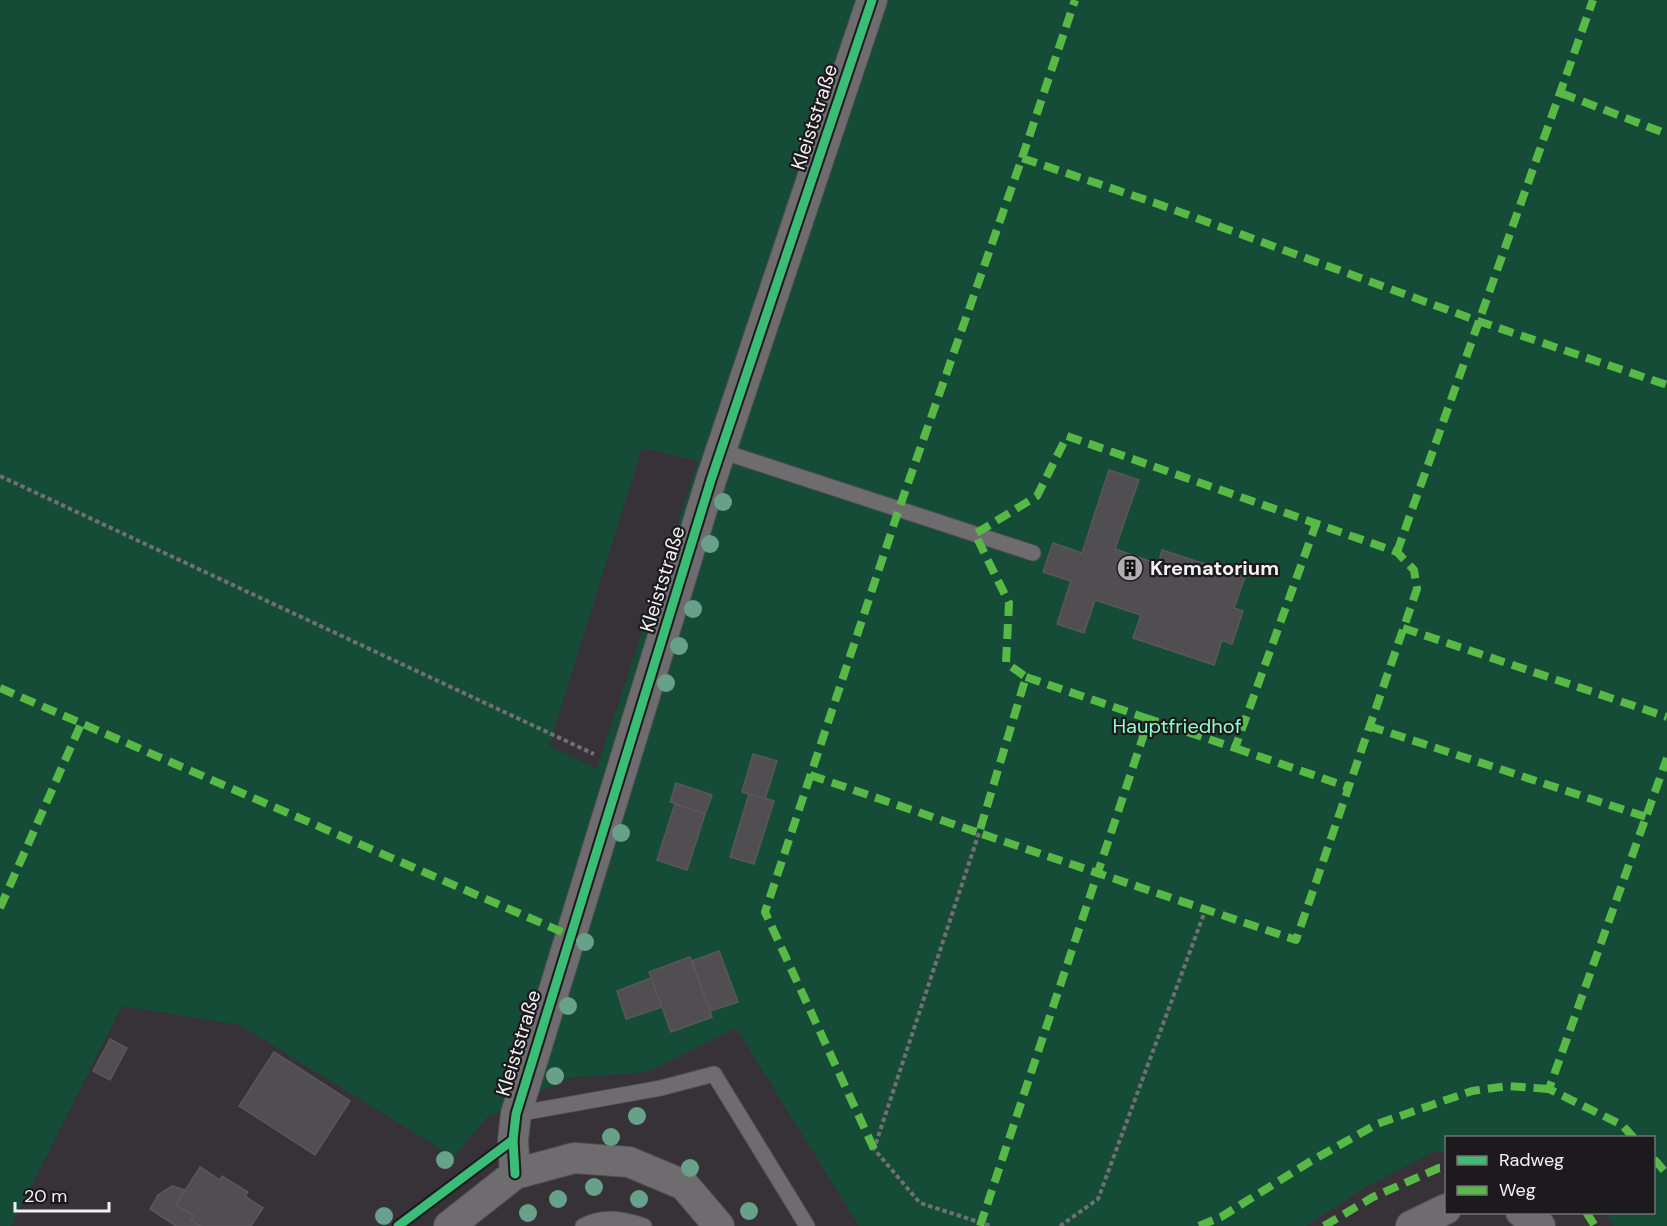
<svg xmlns="http://www.w3.org/2000/svg" width="1667" height="1226" viewBox="0 0 1667 1226" font-family="'DM Sans',sans-serif">
<style>
.green{fill:#154c38;fill-rule:evenodd}
.building{fill:#514e52;stroke:#5a575b;stroke-width:1.5}
.lines{fill:none;stroke-linecap:round;stroke-linejoin:round}
.lane-casing{stroke:#514e52;stroke-width:17}
.street-casing{stroke:#514e52;stroke-width:32}
.path{stroke:#726f72;stroke-width:4;stroke-dasharray:4.5 3;stroke-linecap:butt}
.lane{stroke:#6e6c6f;stroke-width:15}
.street{stroke:#6e6c6f;stroke-width:30}
.quiet{stroke:#58b947;stroke-width:8;stroke-dasharray:15 8;stroke-linecap:butt}
.cycleway-casing{stroke:#1d1a1d;stroke-width:13}
.cycleway{stroke:#3abd76;stroke-width:9}
.tree{fill:#67a189}
.labels{text-anchor:middle;stroke-width:4.5;stroke-linejoin:round;paint-order:stroke}
.street-label{font-size:20px;fill:#f3f0f4;stroke:#1d1a1d}
.poi-label{font-size:20px;font-weight:bold;fill:#f3f0f4;stroke:#1d1a1d;text-anchor:start}
.park-label{font-size:20px;fill:#8ffccc;stroke:#1d1a1d}
</style>
<rect width="100%" height="100%" fill="#363237"/>
<path class="green" d="M0,0H1667V1226H1614L1606,1213L1654,1212V1138H1446V1152H1433L1362,1189L1306,1226H859L736,1028L648,1072L568,1078L487,1117L454,1157L240,1025L122,1006L11,1226H0ZM642,448L698,461L597,769L549,746Z"/>
<g class="building">
<path d="M1109,470L1139,480L1115,549L1158,564L1162,550L1245,577L1234,608L1243,611L1232,644L1222,640L1214,665L1133,638L1141,615L1095,600L1084,633L1057,624L1071,581L1043,572L1053,543L1082,553Z"/>
<path d="M753,754L777,761L765,799L742,792Z"/>
<path d="M676,783L712,795L705,814L670,802Z"/>
<path d="M749,794L774,801L754,864L730,857Z"/>
<path d="M675,804L705,814L687,870L657,860Z"/>
<path d="M719,951L738,1002L710,1011L692,961Z"/>
<path d="M690,957L712,1017L671,1032L649,972Z"/>
<path d="M651,978L662,1007L626,1019L617,991Z"/>
<path d="M110,1039L127,1048L110,1080L93,1071Z"/>
<path d="M274,1052L350,1101L315,1155L239,1106Z"/>
<path d="M200,1167L220,1180L222,1176L248,1192L245,1196L263,1208L251,1226H201L191,1220L194,1216L176,1205Z"/>
<path d="M172,1186L185,1190L176,1205L194,1216L191,1220L201,1226H176L150,1209L158,1195Z"/>
</g>
<g class="lines">
<defs>
<g id="lane">
<path d="M721,451L1033,553"/>
<path d="M516,1114L661,1088L714,1074L807,1226"/>
<path d="M583,1226C603,1215 624,1219 644,1226"/>
</g>
<g id="street">
<path d="M515,1174L513,1140L516,1114L711,480L872,0"/>
<path d="M1521,1212L1540,1226"/>
<path d="M449,1226L515,1174L574,1158L629,1162L684,1185L719,1226"/>
<path d="M1411,1226L1446,1209"/>
</g>
</defs>
<use href="#lane" class="lane-casing"/>
<use href="#street" class="street-casing"/>
<g class="path">
<path d="M0,476L594,754"/>
<path d="M979,833L874,1149L920,1203L991,1226"/>
<path d="M1060,1226L1098,1199L1205,911"/>
</g>
<use href="#lane" class="lane"/>
<use href="#street" class="street"/>
<g class="quiet">
<path d="M1561,93L1667,134"/>
<path d="M1022,158L1075,0"/>
<path d="M1067,436L1397,552L1414,570L1417,589L1296,940L979,833L1026,677L1006,663L1009,603L975,534L1037,496Z"/>
<path d="M1397,552L1593,0"/>
<path d="M1403,628L1667,717"/>
<path d="M1026,677L1149,719"/>
<path d="M0,688L569,935"/>
<path d="M1369,726L1646,817"/>
<path d="M1235,748L1348,787"/>
<path d="M810,775L979,833"/>
<path d="M0,908L81,724"/>
<path d="M1634,1138L1622,1125L1549,1089L1667,758"/>
<path d="M874,1149L765,912L899,509L1022,158L1158,204L1478,321L1667,385"/>
<path d="M1654,1159L1667,1174"/>
<path d="M1586,1212L1595,1226"/>
<path d="M980,1226L1149,719L1235,748L1316,524"/>
<path d="M1199,1226L1221,1217L1311,1161L1377,1124L1472,1091L1508,1086L1549,1089"/>
<path d="M1324,1226L1373,1197L1439,1168H1446"/>
</g>
<defs>
<g id="cycleway">
<path d="M515,1174L513,1140L516,1114L711,480L872,0"/>
<path d="M398,1226L513,1140"/>
</g>
</defs>
<use href="#cycleway" class="cycleway-casing"/>
<use href="#cycleway" class="cycleway"/>
</g>
<g class="tree">
<circle cx="723" cy="502" r="9"/>
<circle cx="710" cy="544" r="9"/>
<circle cx="693" cy="609" r="9"/>
<circle cx="679" cy="646" r="9"/>
<circle cx="666" cy="683" r="9"/>
<circle cx="621" cy="833" r="9"/>
<circle cx="585" cy="942" r="9"/>
<circle cx="568" cy="1006" r="9"/>
<circle cx="555" cy="1076" r="9"/>
<circle cx="637" cy="1116" r="9"/>
<circle cx="611" cy="1137" r="9"/>
<circle cx="445" cy="1160" r="9"/>
<circle cx="690" cy="1168" r="9"/>
<circle cx="594" cy="1187" r="9"/>
<circle cx="558" cy="1199" r="9"/>
<circle cx="639" cy="1199" r="9"/>
<circle cx="749" cy="1211" r="9"/>
<circle cx="528" cy="1213" r="9"/>
<circle cx="384" cy="1216" r="9"/>
</g>
<defs>
<symbol id="building-disc" viewBox="-11 -11 22 22"><circle r="9.5" fill="#b1aeb2" stroke="#1d1a1d"/><path d="M-4-6H4V6H1V3H-1V6H-4ZM-2.5-4.3h1.7v1.8h-1.7ZM.8-4.3h1.7v1.8H.8ZM-2.5-1h1.7V.8h-1.7ZM.8-1h1.7V.8H.8Z" fill="#111"/></symbol>
</defs>
<g fill-rule="evenodd">
<use href="#building-disc" x="1115" y="553" width="30" height="30"/>
</g>
<g class="labels">
<g class="street-label">
<text transform="translate(814 117) rotate(-72)" y="7">Kleiststraße</text>
<text transform="translate(662 579) rotate(-73)" y="7">Kleiststraße</text>
<text transform="translate(518 1043) rotate(-73)" y="7">Kleiststraße</text>
</g>
<g class="poi-label">
<text x="1150" y="575">Krematorium</text>
</g>
<g class="park-label">
<text x="1177" y="733">Hauptfriedhof</text>
</g>
</g>
<rect x="1445" y="1136" width="210" height="78" fill="#1d1a1d" stroke="#737073" stroke-width="1.5"/>
<rect x="1457" y="1156" width="30" height="9" fill="#3abd76" stroke="#737073" stroke-width="1.5"/>
<text x="1499" y="1166" font-size="18" fill="#f3f0f4">Radweg</text>
<rect x="1457" y="1186" width="30" height="9" fill="#58b947" stroke="#737073" stroke-width="1.5"/>
<text x="1499" y="1196" font-size="18" fill="#f3f0f4">Weg</text>
<path d="M15 1202v9h94v-9" fill="none" stroke="#f3f0f4" stroke-width="3"/>
<text x="24" y="1202" font-size="18" fill="#f3f0f4" stroke="#1d1a1d" stroke-width="4.5" paint-order="stroke">20 m</text>
</svg>
